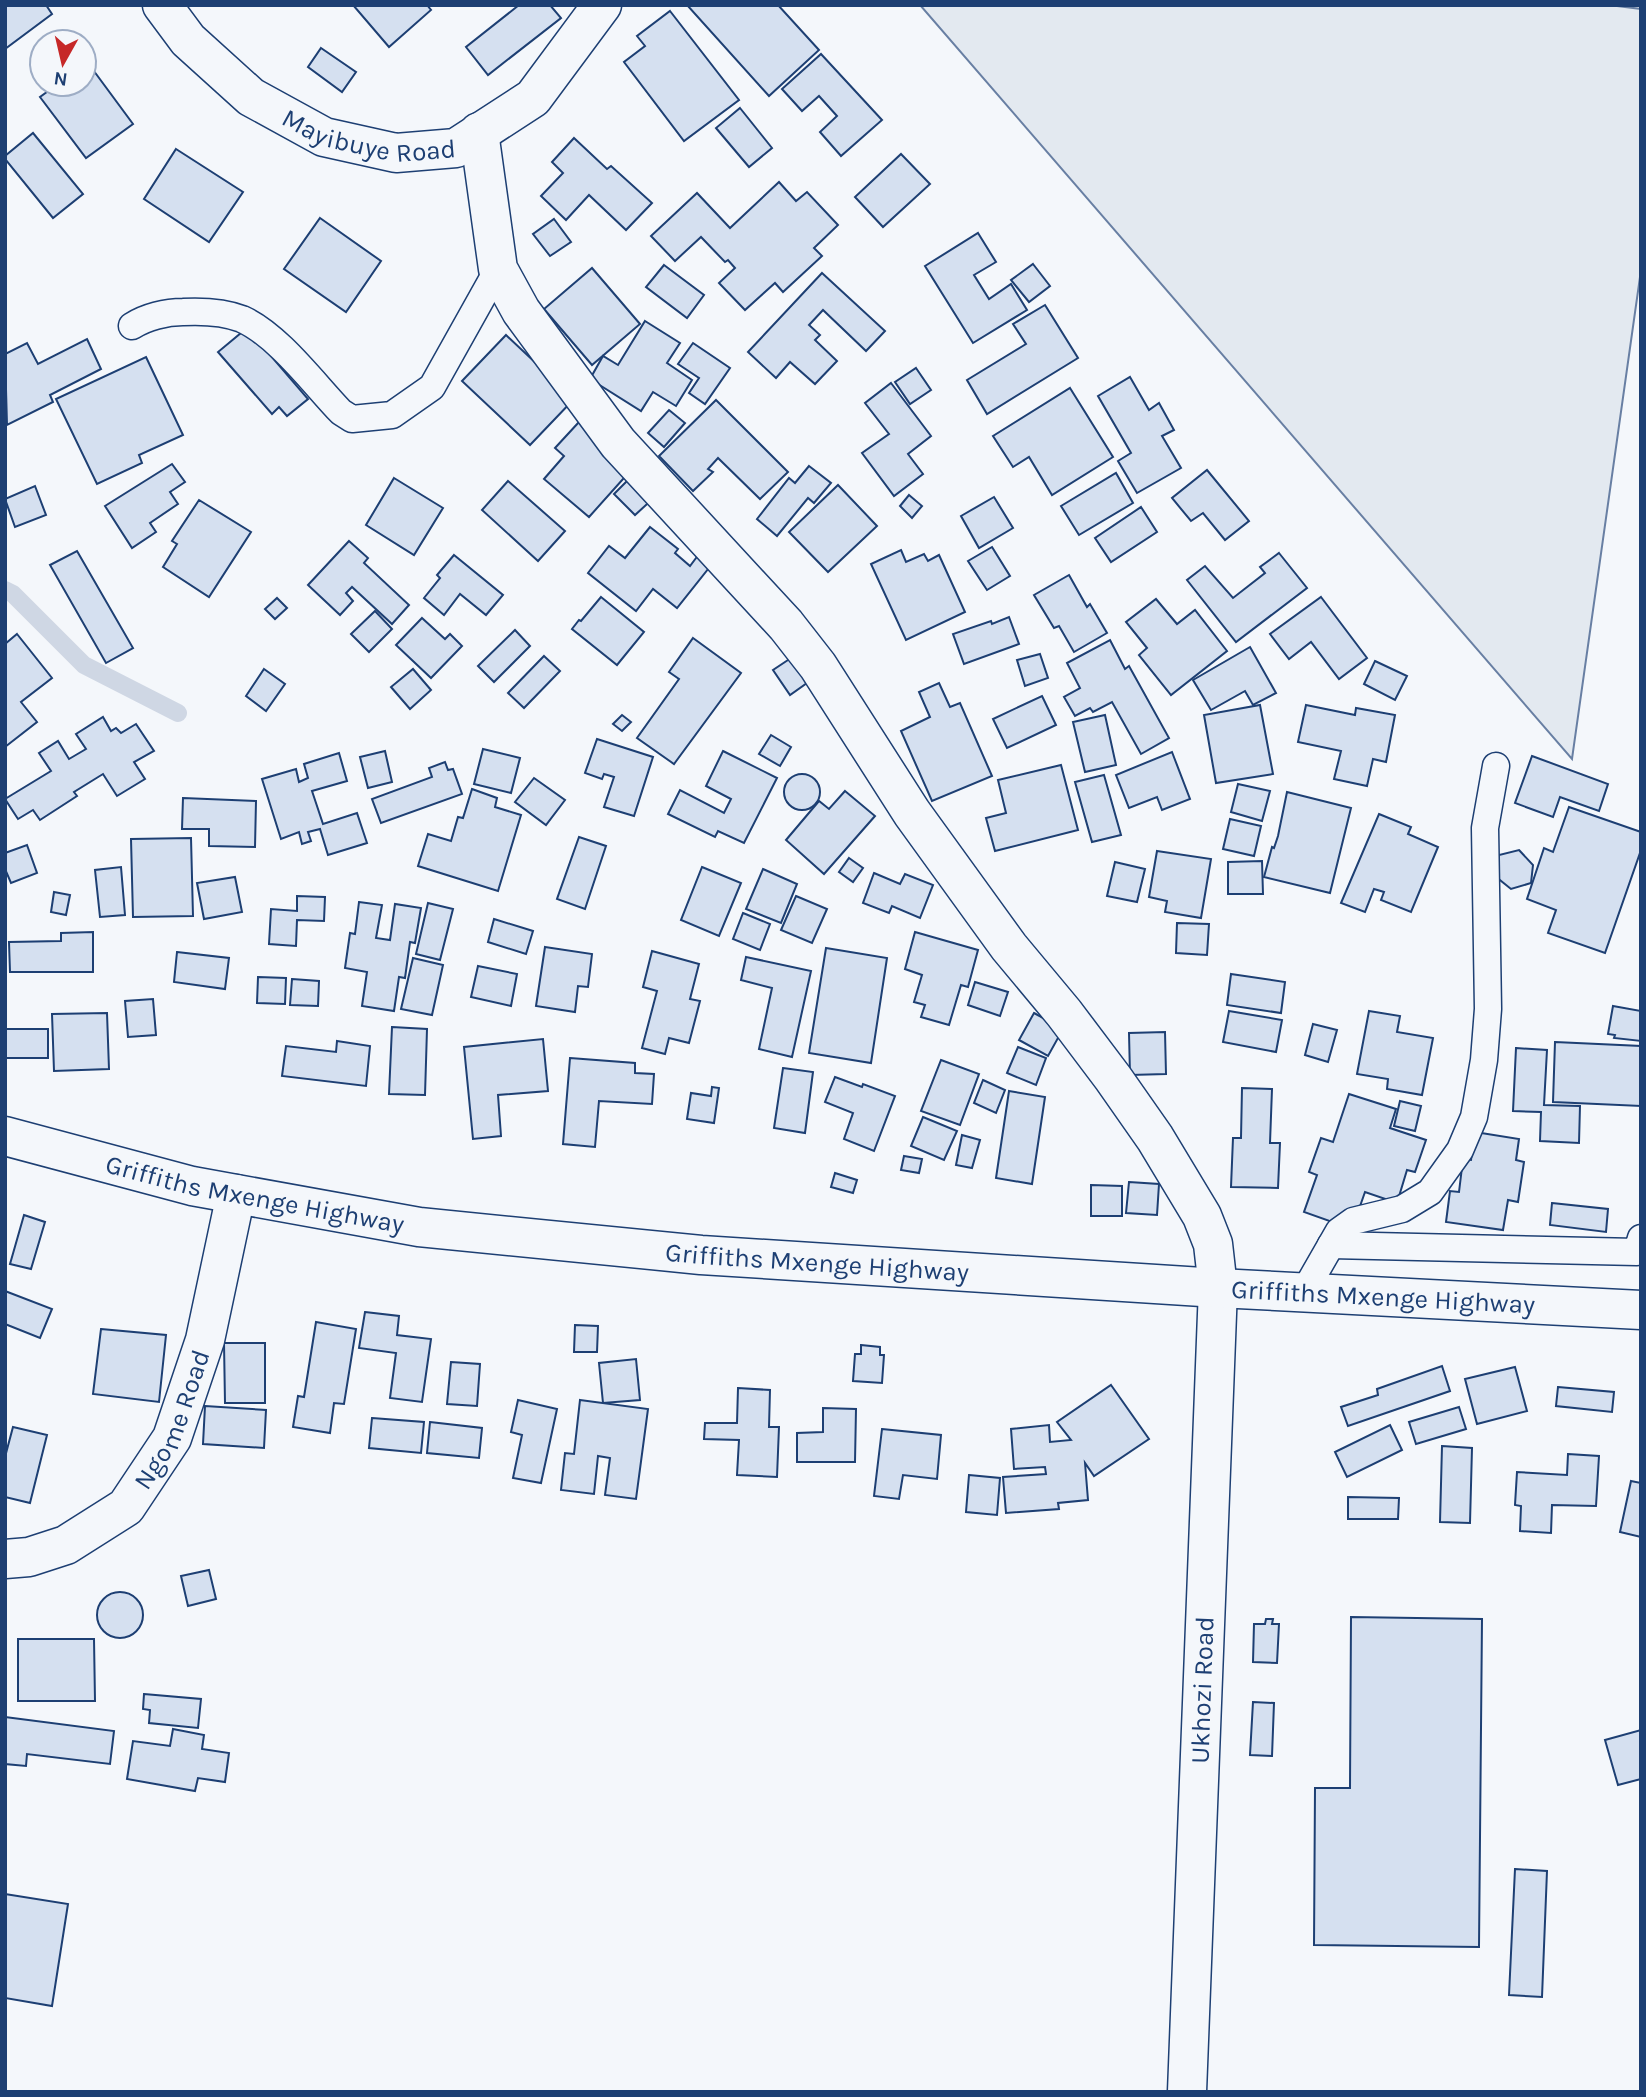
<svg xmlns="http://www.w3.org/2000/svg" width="1646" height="2097" viewBox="0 0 1646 2097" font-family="Karla,sans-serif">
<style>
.green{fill:#e3e9f0;stroke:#687fa3;stroke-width:2}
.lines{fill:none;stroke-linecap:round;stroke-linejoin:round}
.stream{stroke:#cfd7e4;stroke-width:18}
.building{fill:#d5e0f0;stroke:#1d3f73;stroke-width:2}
.service-casing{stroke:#1d3f73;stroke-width:29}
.minor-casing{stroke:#1d3f73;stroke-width:41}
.tertiary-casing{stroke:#1d3f73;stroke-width:41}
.service{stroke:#f4f7fb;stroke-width:26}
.minor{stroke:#f4f7fb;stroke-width:38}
.tertiary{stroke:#f4f7fb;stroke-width:38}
.labels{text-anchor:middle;stroke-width:5;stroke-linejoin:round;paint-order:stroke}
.street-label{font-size:26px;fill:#1d3f73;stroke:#f4f7fb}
</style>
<rect width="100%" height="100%" fill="#f4f7fb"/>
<path class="green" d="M920,5H1609L1641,9V270L1572,759Z"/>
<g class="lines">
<path class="stream" d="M5,590L13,594L84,665L178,713"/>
</g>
<g class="building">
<path d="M5,5H46L52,14L5,49Z"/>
<path d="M353,5H427L431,10L389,47Z"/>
<path d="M519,5H550L561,18L488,75L466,47Z"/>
<path d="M687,5H778L819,50L769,96Z"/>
<path d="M670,11L739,100L684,141L624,62L645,46L637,36Z"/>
<path d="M321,48L356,72L342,92L308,67Z"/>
<path d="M821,54L882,120L841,156L820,132L837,116L819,96L802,111L782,89Z"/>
<path d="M88,63L133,124L86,158L40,97L58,84H84V65Z"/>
<path d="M740,108L772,148L749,167L716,128Z"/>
<path d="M33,133L83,194L53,218L5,159V156Z"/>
<path d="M574,138L607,169L611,166L652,203L626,230L589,195L566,220L541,196L563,173L552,162Z"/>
<path d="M176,149L243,192L209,242L144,199Z"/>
<path d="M901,154L930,184L883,227L855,197Z"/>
<path d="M779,182L796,201L807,192L838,225L814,248L822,256L783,292L775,283L745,310L719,283L735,268L728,260L725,262L701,237L675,261L651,236L697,193L730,228Z"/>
<path d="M320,218L381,261L346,312L284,269Z"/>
<path d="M554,219L571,242L550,256L533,234Z"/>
<path d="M978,233L996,262L974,275L989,299L1011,284L1027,310L973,343L925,266Z"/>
<path d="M1033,264L1050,286L1029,302L1011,280Z"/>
<path d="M664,265L704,295L687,318L646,287Z"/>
<path d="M592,268L640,324L592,365L544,309Z"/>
<path d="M822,273L885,331L866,351L823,310L809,325L820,335L815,340L837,361L815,384L790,362L776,378L748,352Z"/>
<path d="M1045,305L1078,358L987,414L967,380L1026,344L1013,324Z"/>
<path d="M645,321L680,343L667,363L692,380L676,406L653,392L641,411L590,379L603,356L618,365Z"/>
<path d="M247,328L308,399L287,416L279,407L272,414L218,352Z"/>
<path d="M506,335L574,399L530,445L462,381Z"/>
<path d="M87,339L101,369L50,395L53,402L7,425L5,354L27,343L38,364Z"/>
<path d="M693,343L730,368L705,404L689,393L699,378L678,364Z"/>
<path d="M146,357L183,435L139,455L142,463L97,484L56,399Z"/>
<path d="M916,368L931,390L910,404L895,382Z"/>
<path d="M1130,377L1149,410L1159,403L1174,430L1162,436L1181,468L1137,493L1118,461L1131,453L1098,396Z"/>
<path d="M891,383L931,436L908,454L923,474L894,496L862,453L889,434L865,403Z"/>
<path d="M1070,388L1113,457L1052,495L1029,457L1013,467L993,436Z"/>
<path d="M716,400L788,472L760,499L718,458L708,469L713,472L693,491L659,456Z"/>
<path d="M669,410L685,423L664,447L648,433Z"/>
<path d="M579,422L632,469L589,517L544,479L564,456L555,448Z"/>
<path d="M172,464L185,482L170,492L178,504L150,523L156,532L132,548L105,506Z"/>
<path d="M809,466L831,483L814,503L808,498L777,536L757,519L789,478L795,483Z"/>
<path d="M1207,470L1249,521L1225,540L1203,513L1191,521L1172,498Z"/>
<path d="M635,473L657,495L635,515L614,494Z"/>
<path d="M1116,473L1133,503L1079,535L1061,506Z"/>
<path d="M394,478L443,508L414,555L366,525Z"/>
<path d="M508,481L565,531L538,561L482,510Z"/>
<path d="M838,485L877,526L828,572L789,532Z"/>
<path d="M35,486L46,515L15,527L5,499Z"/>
<path d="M909,495L922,506L912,518L900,506Z"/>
<path d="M994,497L1013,528L979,548L961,516Z"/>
<path d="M199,500L251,532L209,597L163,567L177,544L172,541Z"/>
<path d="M1141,507L1157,532L1111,562L1095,538Z"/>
<path d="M650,527L678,549L675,553L690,566L702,550L716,559L677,608L653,589L636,611L588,573L609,546L625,558Z"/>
<path d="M349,541L368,558L364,563L409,605L392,624L352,587L346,593L353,601L340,615L308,585Z"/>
<path d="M992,547L1010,576L987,590L968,561Z"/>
<path d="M901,550L906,562L924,554L928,561L939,555L965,612L906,640L871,564Z"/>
<path d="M77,551L133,648L106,663L50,565Z"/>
<path d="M1279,553L1307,588L1236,642L1187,580L1205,566L1233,598L1265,573L1260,567Z"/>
<path d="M454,555L503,595L486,615L460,594L444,615L424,598L440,578L437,575Z"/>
<path d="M1069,575L1087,607L1090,604L1107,633L1074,652L1059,626L1054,628L1034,595Z"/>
<path d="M601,597L644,632L617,665L572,629L579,620L581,621Z"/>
<path d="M1321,597L1367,658L1339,679L1311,642L1289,659L1270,634Z"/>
<path d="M277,598L287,608L275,619L265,609Z"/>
<path d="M1156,599L1177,624L1195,610L1227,651L1171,695L1139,655L1147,648L1126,622Z"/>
<path d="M375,611L392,629L369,652L351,634Z"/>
<path d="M1009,617L1019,644L964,664L953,634L991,621L992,624Z"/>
<path d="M422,618L445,639L450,634L462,646L431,678L396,645Z"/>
<path d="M515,630L530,646L494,682L478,666Z"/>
<path d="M17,634L52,678L21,702L37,722L5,747V644Z"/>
<path d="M693,638L741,673L674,764L637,738L679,679L669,672Z"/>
<path d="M1110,640L1125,669L1129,666L1169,738L1141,754L1112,702L1093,712L1090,708L1075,716L1064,697L1080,688L1067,663Z"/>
<path d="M1250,647L1276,693L1253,705L1245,691L1211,710L1193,680Z"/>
<path d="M797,654L814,678L790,695L773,670Z"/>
<path d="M1040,654L1048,678L1025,686L1017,660Z"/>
<path d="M544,656L560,671L524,708L508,693Z"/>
<path d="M1375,661L1407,676L1395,700L1364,684Z"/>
<path d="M264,669L285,684L266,711L246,696Z"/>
<path d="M413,669L431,690L410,709L391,687Z"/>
<path d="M939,683L950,707L960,703L992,776L932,801L901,731L930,717L919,692Z"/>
<path d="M1042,696L1056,725L1007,748L993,719Z"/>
<path d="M1260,705L1273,774L1216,783L1204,715Z"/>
<path d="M1306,705L1355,715L1356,708L1395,715L1386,762L1373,759L1367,786L1334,779L1341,751L1298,742Z"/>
<path d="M622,715L631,722L622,731L613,724Z"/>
<path d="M1105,715L1116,765L1085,772L1073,722Z"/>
<path d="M103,717L111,731L116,728L121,733L136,724L154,751L134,762L145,779L117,796L103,774L74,792L77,796L40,820L33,810L18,819L5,799L51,771L39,753L58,741L69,759L86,749L76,734Z"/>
<path d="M771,735L791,747L780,766L759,754Z"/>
<path d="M597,739L653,757L634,816L604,807L614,777L604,774L602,779L585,773Z"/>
<path d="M483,749L520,758L511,793L474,784Z"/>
<path d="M385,751L392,782L368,788L360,757Z"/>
<path d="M723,751L777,778L744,843L718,831L715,837L668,814L680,790L724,813L731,799L706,786Z"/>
<path d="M1172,752L1190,799L1162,810L1157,797L1129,808L1116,775Z"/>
<path d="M339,753L347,781L312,791L323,824L357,813L367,843L328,855L320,829L308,832L311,841L302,844L299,832L281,839L262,779L296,769L299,782L308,778L304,764Z"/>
<path d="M1532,756L1608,784L1599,811L1560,797L1553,817L1515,803Z"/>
<path d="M445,762L448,770L453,769L462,794L381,823L372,799L432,777L429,768Z"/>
<path d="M1061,765L1078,830L995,851L986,818L1006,813L998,780Z"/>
<circle cx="802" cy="792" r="18"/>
<path d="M1104,775L1121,835L1092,842L1075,782Z"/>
<path d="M534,778L565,800L546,825L515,802Z"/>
<path d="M1238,784L1270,791L1262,821L1231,812Z"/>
<path d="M472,789L497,798L495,807L521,815L498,891L418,866L428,834L451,841L458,817L463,818Z"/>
<path d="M845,791L875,816L824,874L786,840L819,801L829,809Z"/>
<path d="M1287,792L1351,808L1330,893L1264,877L1272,847L1274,848L1278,836Z"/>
<path d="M183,798L256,801L255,847L209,846V829H182Z"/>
<path d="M1569,807L1641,832V850L1605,953L1548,933L1556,910L1527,899L1544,848L1553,852Z"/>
<path d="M1379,814L1411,827L1408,834L1438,847L1411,912L1381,900L1384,892L1374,889L1365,912L1341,903Z"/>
<path d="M1230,819L1261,826L1254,856L1223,849Z"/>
<path d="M579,837L606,846L585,909L557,899Z"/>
<path d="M191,838L193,916L133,917L131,839Z"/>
<path d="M27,845L37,873L11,883L5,869V853Z"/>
<path d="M1519,850L1533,865L1531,883L1511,889L1495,876L1499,855Z"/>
<path d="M1157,851L1211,859L1201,918L1165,912L1167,901L1149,897Z"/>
<path d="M849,858L863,868L853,882L839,872Z"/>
<path d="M1262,861L1263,894H1228V862Z"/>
<path d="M1115,862L1145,869L1137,902L1107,896Z"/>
<path d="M121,867L125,915L100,917L95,870Z"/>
<path d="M702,867L741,883L719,936L681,920Z"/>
<path d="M763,869L797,884L781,923L746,909Z"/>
<path d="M874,873L900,884L905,874L933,885L920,918L892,906L889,913L863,903Z"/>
<path d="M235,877L242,912L204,919L197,883Z"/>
<path d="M54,892L70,895L66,915L51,912Z"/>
<path d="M297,896L325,897L324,921L297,920L296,946L269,944L271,909L297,911Z"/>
<path d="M796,896L827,909L812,943L781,930Z"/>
<path d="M359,902L382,905L376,938L390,940L395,904L421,908L415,943L410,942L405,978L399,977L394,1011L362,1006L367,972L345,968L350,933L355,934Z"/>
<path d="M428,903L453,909L440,960L416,954Z"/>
<path d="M743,913L770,924L760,950L733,939Z"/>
<path d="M494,919L533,931L526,954L488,942Z"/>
<path d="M1177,923L1209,924L1207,955L1176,953Z"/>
<path d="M93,932V972H10L9,942L61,941V933Z"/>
<path d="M915,932L978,950L968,987L961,985L949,1025L921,1017L925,1005L914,1002L922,975L905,969Z"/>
<path d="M545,947L592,954L588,987L578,986L575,1012L536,1006Z"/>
<path d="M826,948L887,958L871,1063L809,1053Z"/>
<path d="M652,951L699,964L690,999L700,1001L689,1043L669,1038L665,1054L642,1048L657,991L643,987Z"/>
<path d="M177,952L229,958L225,989L174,982Z"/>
<path d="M746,957L811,971L792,1057L759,1049L772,988L741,980Z"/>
<path d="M413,958L443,965L432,1015L401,1009Z"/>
<path d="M478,966L517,974L511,1006L471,997Z"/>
<path d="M1231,974L1285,982L1281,1013L1227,1005Z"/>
<path d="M258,977L286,978L285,1004L257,1003Z"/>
<path d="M292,979L319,981L318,1006L290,1005Z"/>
<path d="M975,982L1008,992L1000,1016L968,1005Z"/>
<path d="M153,999L156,1035L128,1037L125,1001Z"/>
<path d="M1613,1006L1641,1011V1041L1614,1038L1615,1035L1608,1034Z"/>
<path d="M1229,1011L1282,1020L1276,1052L1223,1042Z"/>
<path d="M1369,1011L1400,1016L1397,1032L1433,1038L1422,1095L1387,1089L1388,1079L1357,1074Z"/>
<path d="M107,1013L109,1069L54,1071L52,1014Z"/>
<path d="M1034,1013L1063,1029L1048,1056L1019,1040Z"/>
<path d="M1313,1024L1337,1030L1328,1062L1305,1055Z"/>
<path d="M392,1027L427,1029L425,1095L389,1094Z"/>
<rect x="5" y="1029" width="43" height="29"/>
<path d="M1165,1032L1166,1074L1130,1075L1129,1033Z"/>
<path d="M543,1039L548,1091L498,1095L501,1136L473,1139L464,1047Z"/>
<path d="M337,1041L370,1046L366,1086L282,1076L286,1046L336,1052Z"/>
<path d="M1555,1042L1641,1046V1106L1553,1102Z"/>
<path d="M1018,1047L1046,1058L1036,1085L1007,1073Z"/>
<path d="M1516,1048L1547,1050L1544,1105L1580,1106L1579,1143L1540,1141L1541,1112L1513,1111Z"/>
<path d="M570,1058L635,1063V1073L654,1074L652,1104L599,1101L595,1147L563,1144Z"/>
<path d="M941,1060L979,1074L960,1125L921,1111Z"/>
<path d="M783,1068L813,1072L805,1133L774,1128Z"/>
<path d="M835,1077L862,1087L863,1084L895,1096L874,1151L844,1139L853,1113L825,1102Z"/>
<path d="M983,1080L1005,1090L996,1113L974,1103Z"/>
<path d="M712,1087L719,1088L714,1123L687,1119L691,1093L711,1096Z"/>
<path d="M1242,1088L1272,1089L1270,1143H1280L1278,1188L1231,1187L1233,1138H1241Z"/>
<path d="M1009,1091L1045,1097L1032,1184L996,1178Z"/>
<path d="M1349,1094L1396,1109L1390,1128L1426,1140L1415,1172L1407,1170L1397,1203L1365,1192L1352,1229L1304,1212L1317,1175L1309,1172L1321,1138L1333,1142Z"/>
<path d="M1400,1101L1421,1106L1415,1131L1394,1126Z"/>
<path d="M923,1117L957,1131L944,1160L911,1146Z"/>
<path d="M1475,1132L1519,1139L1516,1160L1524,1162L1518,1202L1508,1200L1503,1230L1446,1222L1450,1191L1459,1192L1463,1159L1471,1160Z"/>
<path d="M962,1135L980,1140L972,1168L956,1165Z"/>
<path d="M904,1156L922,1159L919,1173L901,1170Z"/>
<path d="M835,1173L857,1180L853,1193L831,1187Z"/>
<path d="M1129,1182L1159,1184L1157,1215L1126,1213Z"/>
<path d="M1091,1185L1122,1186V1216H1091Z"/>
<path d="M1552,1203L1608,1209L1606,1232L1550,1225Z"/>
<path d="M24,1215L45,1222L31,1269L10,1264Z"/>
<path d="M5,1291L52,1309L40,1338L5,1324Z"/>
<path d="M365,1312L399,1316L397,1335L431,1339L422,1402L390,1398L396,1353L359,1348Z"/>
<path d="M316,1322L356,1329L344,1404L334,1403L330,1433L293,1427L298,1396L304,1397Z"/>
<path d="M575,1325L598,1326L597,1352H574Z"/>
<path d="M101,1329L166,1335L159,1402L93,1394Z"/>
<path d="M224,1343H265V1403H225Z"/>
<path d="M861,1345L880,1347V1355H884L882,1383L853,1381L855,1354H861Z"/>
<path d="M636,1359L640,1400L603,1403L599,1363Z"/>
<path d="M451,1362L480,1364L477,1406L447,1404Z"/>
<path d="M1442,1366L1450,1391L1348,1426L1341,1407L1378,1395L1377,1389Z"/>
<path d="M1515,1367L1527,1411L1477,1424L1465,1379Z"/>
<path d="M1111,1385L1149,1439L1094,1476L1085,1463L1088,1500L1058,1503L1059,1509L1006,1513L1003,1477L1046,1474L1045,1467L1014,1469L1011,1429L1049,1425L1050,1442L1071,1440L1057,1422Z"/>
<path d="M1558,1387L1614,1392L1612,1412L1556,1406Z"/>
<path d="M738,1388L770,1390L769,1427H779L777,1477L737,1475L739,1440L704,1439L705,1423H737Z"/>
<path d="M518,1400L557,1409L541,1483L513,1478L522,1435L511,1432Z"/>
<path d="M580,1400L648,1409L636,1499L605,1495L610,1458L598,1456L594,1494L561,1490L565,1453L574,1454Z"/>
<path d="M205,1406L266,1410L264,1448L203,1444Z"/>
<path d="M1459,1407L1466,1429L1416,1444L1409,1422Z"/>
<path d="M823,1408L856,1409L855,1462H797V1433L823,1432Z"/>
<path d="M372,1418L424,1422L421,1453L369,1448Z"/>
<path d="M430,1422L482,1428L479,1458L427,1453Z"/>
<path d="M1390,1425L1402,1450L1347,1477L1335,1452Z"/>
<path d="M13,1427L47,1435L30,1503L5,1497V1457Z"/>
<path d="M882,1429L941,1435L937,1479L903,1475L899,1499L874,1496Z"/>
<path d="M1442,1446L1472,1448L1470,1523L1440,1522Z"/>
<path d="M1568,1454L1599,1456L1596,1506L1552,1505L1551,1533L1520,1531L1521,1506L1515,1505L1517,1472L1567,1475Z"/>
<path d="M969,1475L1000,1478L997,1515L966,1512Z"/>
<path d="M1631,1481L1641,1483V1537L1620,1532Z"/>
<path d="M1348,1497L1399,1498L1398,1519H1348Z"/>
<path d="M209,1570L216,1599L188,1606L181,1576Z"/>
<circle cx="120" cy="1615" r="23"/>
<path d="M1351,1617L1482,1619L1479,1947L1314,1945L1315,1788H1350Z"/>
<path d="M1266,1619H1273L1272,1624H1279L1277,1663L1253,1662L1254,1624H1265Z"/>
<path d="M18,1639H94L95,1701H18Z"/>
<path d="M144,1694L201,1699L198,1728L149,1723L150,1710L143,1709Z"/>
<path d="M1253,1702L1274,1703L1272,1756L1250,1755Z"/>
<path d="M5,1717L114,1731L110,1764L27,1754L26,1766L5,1764Z"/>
<path d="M173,1729L204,1735L202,1749L229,1753L225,1782L198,1778L195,1791L127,1779L133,1741L170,1746Z"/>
<path d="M1641,1730V1779L1618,1785L1605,1740Z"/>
<path d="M1515,1869L1547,1871L1542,1997L1509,1995Z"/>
<path d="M5,1894L68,1904L52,2006L5,1998Z"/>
</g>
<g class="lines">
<defs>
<g id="service">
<path d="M132,326C146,317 166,312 183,312C203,311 224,312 242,319C278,335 314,384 341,412L352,419L392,415L432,387L498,269"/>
<path d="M1331,1245L1637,1252L1641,1238"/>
<path d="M1304,1292L1339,1231L1353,1221L1402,1209L1430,1192L1460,1150L1474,1117L1484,1060L1488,1009L1485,828L1496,766"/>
</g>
<g id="minor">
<path id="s1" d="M162,5L188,40L251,97L324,137L396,153L456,148L533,98L602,5"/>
<path d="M479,132L498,269L521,311L618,443L786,625L818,666L912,813L1009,947L1064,1013L1113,1078L1155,1138L1202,1216L1213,1244L1218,1288L1187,2092"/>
<path id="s2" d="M5,1559L29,1557L66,1545L126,1507L172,1438L205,1340L236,1194"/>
</g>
<g id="tertiary">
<path id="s3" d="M5,1136L192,1186L419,1227L701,1255L1218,1288L1641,1310"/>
</g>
</defs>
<use href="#service" class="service-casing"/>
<use href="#minor" class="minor-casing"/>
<use href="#tertiary" class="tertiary-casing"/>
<use href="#service" class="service"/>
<use href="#minor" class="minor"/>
<use href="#tertiary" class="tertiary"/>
</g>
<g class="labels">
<g class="street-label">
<text dy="9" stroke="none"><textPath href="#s1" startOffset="256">Mayibuye Road</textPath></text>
<text dy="9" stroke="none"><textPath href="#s3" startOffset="257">Griffiths Mxenge Highway</textPath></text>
<text dy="9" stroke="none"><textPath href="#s3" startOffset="824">Griffiths Mxenge Highway</textPath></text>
<text dy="9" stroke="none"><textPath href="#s3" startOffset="1391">Griffiths Mxenge Highway</textPath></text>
<text dy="9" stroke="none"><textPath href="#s2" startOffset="234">Ngome Road</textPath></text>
<text transform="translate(1202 1690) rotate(-88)" y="9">Ukhozi Road</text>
</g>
</g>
<rect width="1646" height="2097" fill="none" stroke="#1d3f73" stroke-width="14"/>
<g transform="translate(63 63) rotate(188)"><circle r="33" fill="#f4f7fb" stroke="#9eadc5" stroke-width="2"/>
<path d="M0-5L12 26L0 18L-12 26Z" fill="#c62828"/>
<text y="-10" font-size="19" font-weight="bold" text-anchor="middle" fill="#1d3f73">N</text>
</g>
</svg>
